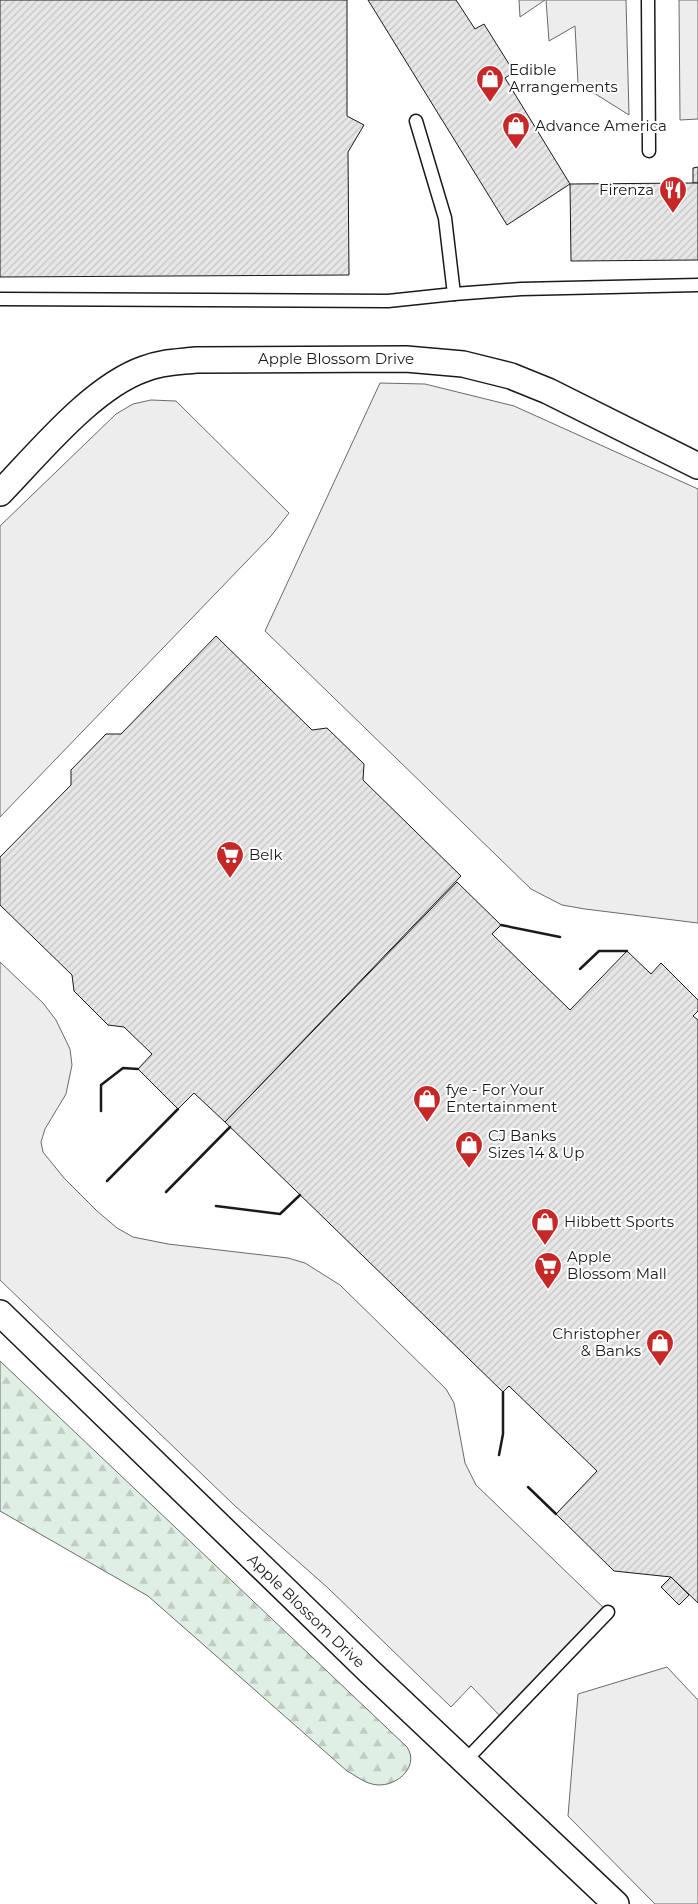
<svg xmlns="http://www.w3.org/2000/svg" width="698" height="1904" viewBox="0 0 698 1904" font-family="Montserrat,sans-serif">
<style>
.forest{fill:url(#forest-firs);stroke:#6a6a6a}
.parking{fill:#ededed;stroke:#6a6a6a}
.building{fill:url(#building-hatch);stroke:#1a1a1a}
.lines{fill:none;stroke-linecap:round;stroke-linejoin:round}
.lane-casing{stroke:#1a1a1a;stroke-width:15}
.street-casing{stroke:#1a1a1a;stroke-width:28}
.lane{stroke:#fff;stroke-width:12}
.street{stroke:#fff;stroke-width:25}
.wall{stroke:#1a1a1a;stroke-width:2.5}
.labels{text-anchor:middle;stroke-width:4;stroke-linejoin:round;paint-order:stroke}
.poi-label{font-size:15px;fill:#1a1a1a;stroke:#fff;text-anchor:start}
.street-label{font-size:15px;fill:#1a1a1a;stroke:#fff}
</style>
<defs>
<pattern id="forest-firs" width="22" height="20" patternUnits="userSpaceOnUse" patternTransform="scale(1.25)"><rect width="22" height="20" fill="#e0efe3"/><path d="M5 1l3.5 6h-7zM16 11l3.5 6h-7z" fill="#c0ccc2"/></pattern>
<pattern id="building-hatch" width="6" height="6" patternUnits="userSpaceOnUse" patternTransform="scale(1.25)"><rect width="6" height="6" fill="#e6e6e6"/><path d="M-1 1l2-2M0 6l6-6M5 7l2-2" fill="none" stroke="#c5c5c5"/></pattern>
</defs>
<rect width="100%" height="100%" fill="#fff"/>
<path class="forest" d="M0,1361L407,1747C421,1768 393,1790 372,1784C363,1782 355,1775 347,1771L148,1596L0,1511Z"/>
<g class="parking">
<path d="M519,0H545L520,17Z"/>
<path d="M546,0H626L629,115L578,83L575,26L549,41Z"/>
<path d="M679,0H698V119L680,120Z"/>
<path d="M380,383L425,384L514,406L698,489V923L585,909L562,905L531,889L265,631Z"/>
<path d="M151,400L176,401L289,513L271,536L0,817V526L116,414L133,404Z"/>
<path d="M0,962L43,1003L56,1020L70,1049L72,1065L66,1094L45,1129L41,1142L43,1152L64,1178L97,1211L117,1228L133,1237L168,1244L288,1258L305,1263L340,1285L446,1389L454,1403L465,1463L476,1485L608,1612L504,1720L471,1686L451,1707L328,1588L234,1505L0,1280Z"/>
<path d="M667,1667L698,1700V1904H655L568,1816L578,1694Z"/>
</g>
<g class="building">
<path d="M0,0H347V116L364,125L348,152L349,275L0,277Z"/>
<path d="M368,0H456L475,29L484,24L514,72L505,78L570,184L507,225Z"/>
<path d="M698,167V183H693V168Z"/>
<path d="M693,183H698V260L571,261L570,184Z"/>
<path d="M216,636L312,730L327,728L364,764L363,780L461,876L225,1122L194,1093L178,1109L138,1069L152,1054L124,1027L108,1025L74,991L72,975L0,905V857L71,785V770L106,734H121Z"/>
<path d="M457,882L501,925L492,934L570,1010L627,951L651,974L661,963L698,1000V1011L693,1016L698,1020V1603L671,1577L614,1571L556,1514L597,1471L509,1386L503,1392L225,1122Z"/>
<path d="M671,1577L689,1595L679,1605L661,1587Z"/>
</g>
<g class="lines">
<defs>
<g id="lane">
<path d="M648,0L649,151"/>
<path d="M416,121L445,218L454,294L521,289L698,285"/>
<path d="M0,299L388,301L454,294"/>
<path d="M464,1762L608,1612"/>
</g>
<g id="street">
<path d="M0,493C38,454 92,387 144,369C161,362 179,362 196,360L406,359L463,364L511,376L548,391L698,466"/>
<path d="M0,1313L370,1672L616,1904"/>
</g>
</defs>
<use href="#lane" class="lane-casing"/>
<use href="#street" class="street-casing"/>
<use href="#lane" class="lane"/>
<use href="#street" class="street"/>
<g class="wall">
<path d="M501,925L560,937"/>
<path d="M580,969L599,951H627"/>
<path d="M101,1111V1085L123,1068L138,1069"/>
<path d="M107,1181L178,1109"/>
<path d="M166,1192L230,1127"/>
<path d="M216,1206L280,1214L300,1195"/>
<path d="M499,1455L503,1434V1392"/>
<path d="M528,1487L556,1514"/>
</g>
</g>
<defs>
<symbol id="shop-pin" viewBox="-11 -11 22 30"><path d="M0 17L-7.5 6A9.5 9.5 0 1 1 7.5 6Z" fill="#c62828" stroke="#fff"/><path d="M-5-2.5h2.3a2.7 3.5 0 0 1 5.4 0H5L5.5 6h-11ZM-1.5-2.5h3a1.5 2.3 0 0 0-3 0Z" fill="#fff"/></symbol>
<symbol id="restaurant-pin" viewBox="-11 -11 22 30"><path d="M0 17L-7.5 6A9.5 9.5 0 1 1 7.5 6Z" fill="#c62828" stroke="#fff"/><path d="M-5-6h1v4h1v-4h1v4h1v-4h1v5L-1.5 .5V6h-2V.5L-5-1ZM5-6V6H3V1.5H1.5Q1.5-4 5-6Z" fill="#fff"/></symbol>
<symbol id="supermarket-pin" viewBox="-11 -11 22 30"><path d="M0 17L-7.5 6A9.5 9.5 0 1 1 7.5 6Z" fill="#c62828" stroke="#fff"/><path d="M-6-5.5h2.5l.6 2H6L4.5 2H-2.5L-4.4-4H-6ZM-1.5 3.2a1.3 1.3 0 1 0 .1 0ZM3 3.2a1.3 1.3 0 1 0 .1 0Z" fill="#fff"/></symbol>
</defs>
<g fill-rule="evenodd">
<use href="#shop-pin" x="474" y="63" width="32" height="43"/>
<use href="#shop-pin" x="500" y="110" width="32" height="43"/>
<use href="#restaurant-pin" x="657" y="174" width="32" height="43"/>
<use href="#supermarket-pin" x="214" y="839" width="32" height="43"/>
<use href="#shop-pin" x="411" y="1083" width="32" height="43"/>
<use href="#shop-pin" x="453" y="1129" width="32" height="43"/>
<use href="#shop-pin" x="529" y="1206" width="32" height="43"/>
<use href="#supermarket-pin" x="532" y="1250" width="32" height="43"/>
<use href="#shop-pin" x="644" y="1327" width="32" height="43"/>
</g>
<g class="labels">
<g class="poi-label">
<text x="509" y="75">Edible<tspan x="509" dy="17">Arrangements</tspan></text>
<text x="535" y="131">Advance America</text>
<text x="654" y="195" text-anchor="end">Firenza</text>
<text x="249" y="860">Belk</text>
<text x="446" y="1095">fye - For Your<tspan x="446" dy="17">Entertainment</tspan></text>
<text x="488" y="1141">CJ Banks<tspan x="488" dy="17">Sizes 14 &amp; Up</tspan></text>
<text x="564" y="1227">Hibbett Sports</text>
<text x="567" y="1262">Apple<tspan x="567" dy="17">Blossom Mall</tspan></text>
<text x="641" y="1339" text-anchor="end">Christopher<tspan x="641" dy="17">&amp; Banks</tspan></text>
</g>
<g class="street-label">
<text x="336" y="364">Apple Blossom Drive</text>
<text transform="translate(306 1611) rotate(44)" y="5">Apple Blossom Drive</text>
</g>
</g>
</svg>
